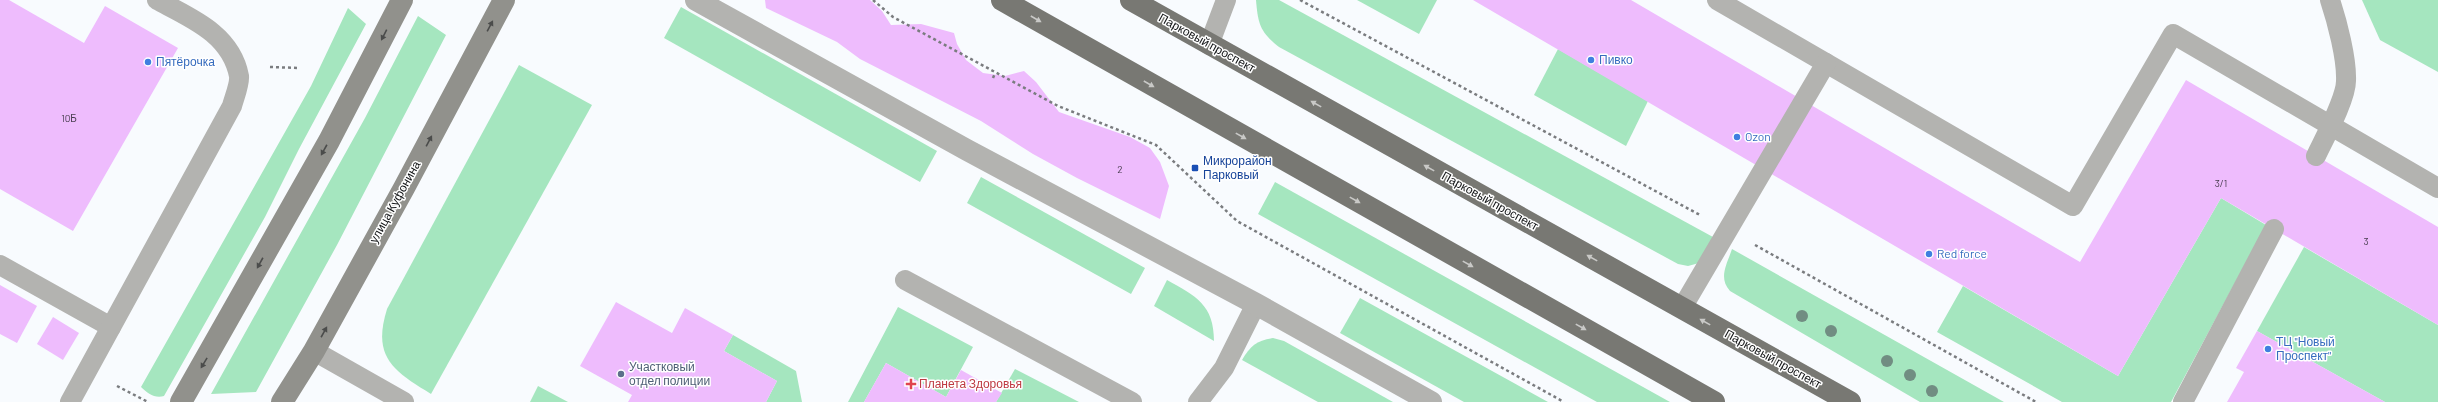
<svg xmlns="http://www.w3.org/2000/svg" width="2438" height="402" viewBox="0 0 2438 402" font-family="Barlow,sans-serif">
<style>
.green{fill:#a5e6bf}
.building{fill:#eebcfd}
.lines{fill:none;stroke-linecap:round;stroke-linejoin:round}
.path{stroke:#7a7c7f;stroke-width:2.5;stroke-dasharray:3 3;stroke-linecap:butt}
.service{stroke:#b3b3b0;stroke-width:20}
.minor{stroke:#b3b3b0;stroke-width:22}
.secondary{stroke:#91918c;stroke-width:22}
.primary{stroke:#787873;stroke-width:22}
.tree{fill:#718d82}
.oneway{fill:#c9c9c7}
.oneway2{fill:#4b4c4b}
.shop-dot{fill:#3f7fe0;stroke:#fff;stroke-width:1.5}
.transit-dot{fill:#1a4fb4;stroke:#fff;stroke-width:1.5}
.service-dot{fill:#5c6f8a;stroke:#fff;stroke-width:1.5}
.health-dot{fill:#e0444e;stroke:#fff;stroke-width:1.5}
.labels{text-anchor:middle;stroke-width:3;stroke-linejoin:round;paint-order:stroke}
.number-label{font-size:10px;fill:#483d4f}
.street-label{font-size:12px;fill:#111315;stroke:#fff}
.shop-label{font-size:12px;fill:#366cbe;stroke:#fff;text-anchor:start}
.transit-label{font-size:12px;fill:#164399;stroke:#fff;text-anchor:start}
.service-label{font-size:12px;fill:#4e5e75;stroke:#fff;text-anchor:start}
.health-label{font-size:12px;fill:#be3a42;stroke:#fff;text-anchor:start}
</style>
<rect width="100%" height="100%" fill="#f8fbfe"/>
<g class="green">
<path d="M1256,0H1279L1713,237L1699,263L1688,266L1678,264L1279,47C1260,32 1258,24 1256,0Z"/>
<path d="M1357,0H1437L1419,34Z"/>
<path d="M2362,0H2438V72L2380,40Z"/>
<path d="M681,7L937,151L920,182L664,38Z"/>
<path d="M348,8L366,24L299,149L265,217L164,396C155,399 147,393 141,387L311,86Z"/>
<path d="M418,16L446,35L337,245L256,392L211,394L365,118Z"/>
<path d="M1558,49L1648,101L1626,146L1534,95Z"/>
<path d="M519,65L592,105L431,394C393,371 372,357 387,309Z"/>
<path d="M981,177L1145,268L1131,294L967,203Z"/>
<path d="M1275,182L1670,402H1597L1258,214Z"/>
<path d="M2221,198L2266,225L2171,402H2062L1937,332L1963,286L2118,376Z"/>
<path d="M2304,247L2438,325V402H2385L2257,331Z"/>
<path d="M1732,249L2004,402H1920L1730,291C1718,278 1727,264 1732,249Z"/>
<path d="M1167,280C1196,296 1214,305 1214,341L1154,306Z"/>
<path d="M1360,298L1548,402H1464L1340,333Z"/>
<path d="M898,307L973,347L946,397L886,363L864,402H848Z"/>
<path d="M733,335L796,371L802,402H766L777,381L724,351Z"/>
<path d="M1273,338L1284,341L1393,402H1318L1242,360C1250,346 1257,340 1273,338Z"/>
<path d="M1015,369L1079,402H996Z"/>
<path d="M538,386L568,402H530Z"/>
</g>
<g class="building">
<path d="M0,0H9L84,43L105,6L178,48L73,231L0,189Z"/>
<path d="M765,0H870L882,11L891,25L921,24L954,33L957,44L966,60L983,73L1005,76L1024,71L1036,82L1059,112L1130,137L1150,148L1160,162L1169,186L1160,219L1077,178L1033,154L981,121L860,59L837,42L766,8Z"/>
<path d="M1473,0H1631L2080,262L2186,80L2438,227V325L2221,198L2118,376Z"/>
<path d="M0,285L37,306L17,343L0,334Z"/>
<path d="M616,302L672,333L685,308L733,335L724,351L777,381L766,402H628L632,395L580,366Z"/>
<path d="M53,317L79,333L63,360L37,344Z"/>
<path d="M2257,331L2385,402H2227L2244,372L2236,368Z"/>
<path d="M886,363L946,397L961,370L1002,393L996,402H864Z"/>
</g>
<g class="lines">
<g class="path">
<path d="M873,0L893,17L1058,106L1156,145L1237,221L1564,402"/>
<path d="M1300,0L1700,215"/>
<path d="M270,67L299,68"/>
<path d="M993,78L995,73"/>
<path d="M1755,245L2036,402"/>
<path d="M117,386L148,402"/>
</g>
<g class="service">
<path d="M1717,0L2073,206L2173,34L2438,188"/>
<path d="M1209,45L1226,0"/>
<path d="M2316,156C2324,139 2346,99 2346,81C2347,59 2337,21 2330,0"/>
<path d="M0,265L111,327"/>
<path d="M905,280L1132,402"/>
<path d="M1682,308L1826,63"/>
<path d="M314,351L404,402"/>
<path d="M70,402L232,106C234,98 240,84 239,76C231,34 191,18 157,0"/>
<path d="M1198,402L1224,368L1256,304"/>
<path d="M2183,402L2274,229"/>
</g>
<path class="minor" d="M696,0L967,150L1256,304L1431,402"/>
<g class="secondary">
<path d="M181,402L329,141L402,0"/>
<path d="M282,402L314,351L404,188L504,0"/>
</g>
<g class="primary">
<path d="M1002,0L1714,402"/>
<path d="M1131,0L1850,402"/>
</g>
</g>
<g class="tree">
<circle cx="1802" cy="316" r="6"/>
<circle cx="1831" cy="331" r="6"/>
<circle cx="1887" cy="361" r="6"/>
<circle cx="1910" cy="375" r="6"/>
<circle cx="1932" cy="391" r="6"/>
</g>
<defs><path id="oneway-solid" d="M-6-.8H1V-3.2L6.5 0L1 3.2V.8H-6Z"/></defs>
<g class="oneway">
<use href="#oneway-solid" transform="translate(1036 19) rotate(30)"/>
<use href="#oneway-solid" transform="translate(1149 84) rotate(30)"/>
<use href="#oneway-solid" transform="translate(1316 104) rotate(-151)"/>
<use href="#oneway-solid" transform="translate(1241 136) rotate(29)"/>
<use href="#oneway-solid" transform="translate(1429 168) rotate(-151)"/>
<use href="#oneway-solid" transform="translate(1355 200) rotate(29)"/>
<use href="#oneway-solid" transform="translate(1592 258) rotate(-151)"/>
<use href="#oneway-solid" transform="translate(1468 264) rotate(29)"/>
<use href="#oneway-solid" transform="translate(1705 322) rotate(-151)"/>
<use href="#oneway-solid" transform="translate(1581 327) rotate(29)"/>
</g>
<g class="oneway2">
<use href="#oneway-solid" transform="translate(490 26) rotate(-62)"/>
<use href="#oneway-solid" transform="translate(384 35) rotate(117)"/>
<use href="#oneway-solid" transform="translate(429 141) rotate(-62)"/>
<use href="#oneway-solid" transform="translate(324 150) rotate(119)"/>
<use href="#oneway-solid" transform="translate(260 263) rotate(119)"/>
<use href="#oneway-solid" transform="translate(324 332) rotate(-61)"/>
<use href="#oneway-solid" transform="translate(204 363) rotate(121)"/>
</g>
<g class="shop-dot">
<circle cx="1591" cy="60" r="4"/>
<circle cx="148" cy="62" r="4"/>
<circle cx="1737" cy="137" r="4"/>
<circle cx="1929" cy="254" r="4"/>
<circle cx="2268" cy="349" r="4"/>
</g>
<rect class="transit-dot" x="1191" y="164" width="8" height="8" rx="2"/>
<circle class="service-dot" cx="621" cy="374" r="4"/>
<path class="health-dot" d="M909 378h4v4h4v4h-4v4h-4v-4h-4v-4h4z"/>
<g class="labels">
<g class="number-label">
<text x="69" y="122">10Б</text>
<text x="1120" y="173">2</text>
<text x="2221" y="187">3/1</text>
<text x="2366" y="245">3</text>
</g>
<g class="street-label">
<text transform="translate(1207 43) rotate(29)" y="4">Парковый проспект</text>
<text transform="translate(1490 201) rotate(29)" y="4">Парковый проспект</text>
<text transform="translate(395 202) rotate(-61)" y="4">улица Куфонина</text>
<text transform="translate(1773 359) rotate(29)" y="4">Парковый проспект</text>
</g>
<g class="shop-label">
<text x="1599" y="64">Пивко</text>
<text x="156" y="66">Пятёрочка</text>
<text x="1745" y="141">Ozon</text>
<text x="1937" y="258">Red force</text>
<text x="2276" y="346">ТЦ "Новый<tspan x="2276" dy="14">Проспект"</tspan></text>
</g>
<g class="transit-label">
<text x="1203" y="165">Микрорайон<tspan x="1203" dy="14">Парковый</tspan></text>
</g>
<g class="service-label">
<text x="629" y="371">Участковый<tspan x="629" dy="14">отдел полиции</tspan></text>
</g>
<g class="health-label">
<text x="919" y="388">Планета Здоровья</text>
</g>
</g>
</svg>
